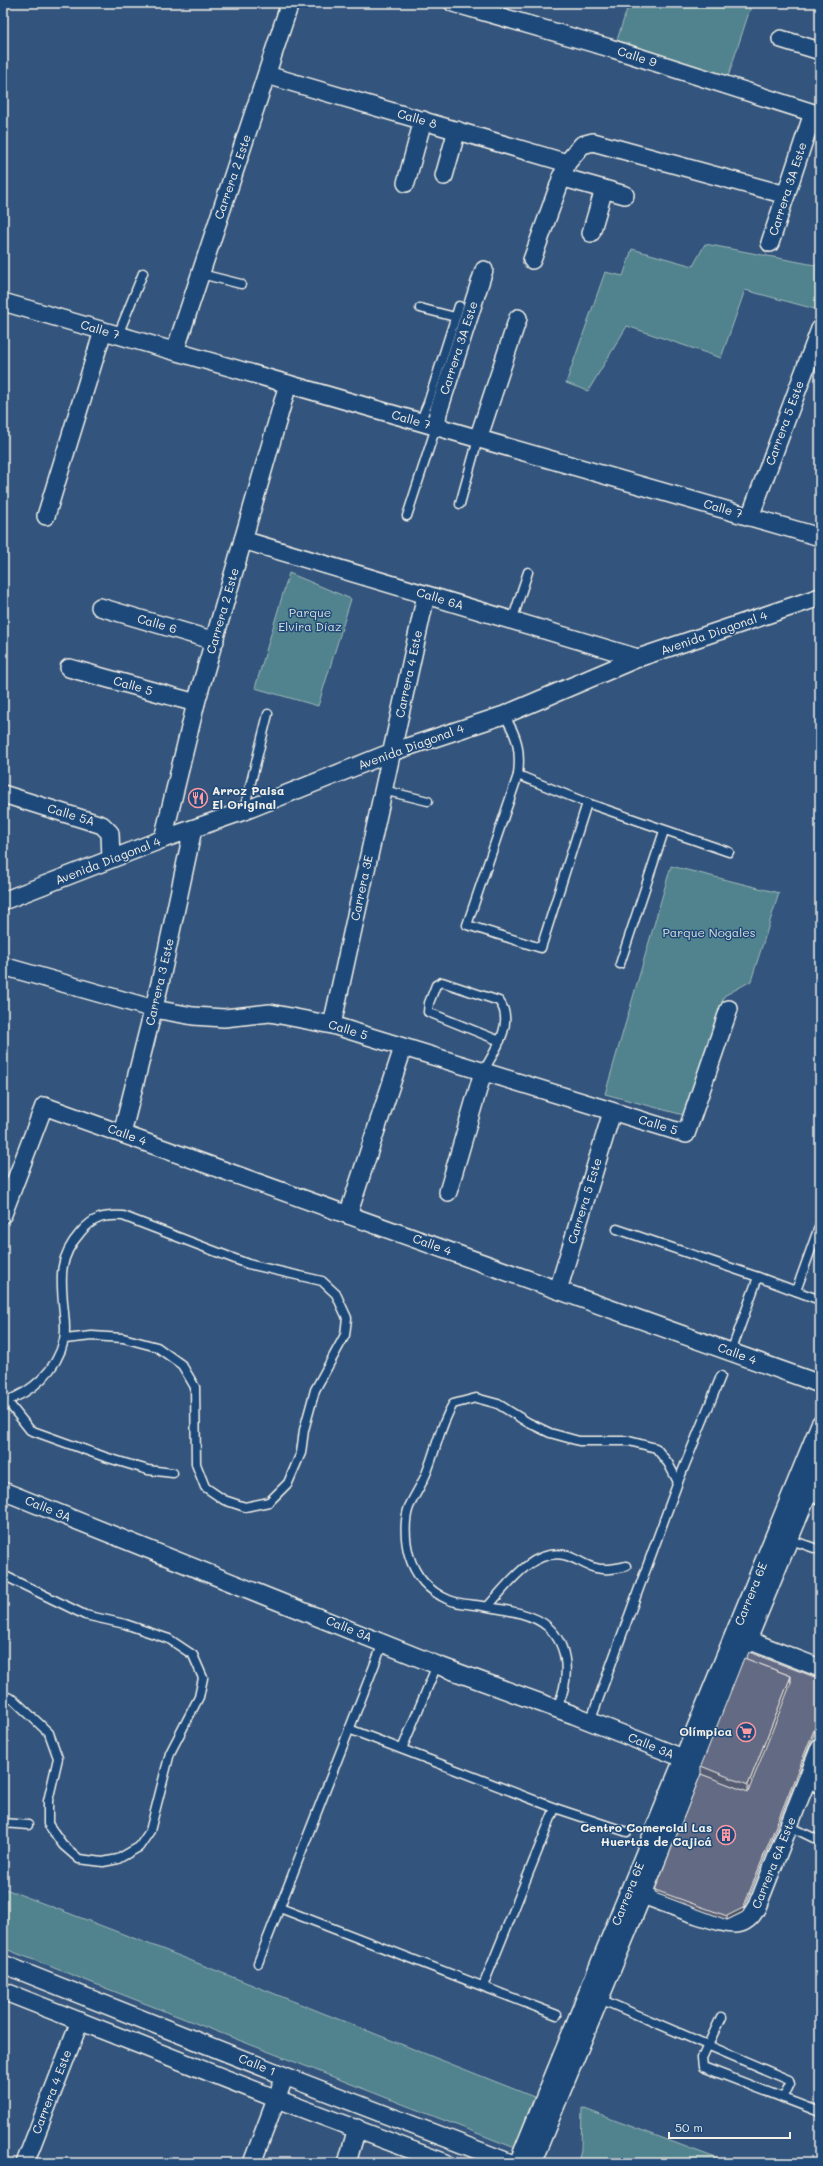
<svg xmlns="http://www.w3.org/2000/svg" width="823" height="2166" viewBox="0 0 823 2166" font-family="Mali,sans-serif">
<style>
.green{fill:#51838e;stroke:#a2babb}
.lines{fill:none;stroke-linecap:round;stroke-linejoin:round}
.lane-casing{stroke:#f4f1e8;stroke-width:11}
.street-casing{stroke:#f4f1e8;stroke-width:20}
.lane{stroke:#1f4a7a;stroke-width:8}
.street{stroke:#1f4a7a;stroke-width:17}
.wall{fill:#555c72;stroke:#f4f1e8}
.shaded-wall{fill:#454b5c;stroke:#f4f1e8}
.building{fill:#636b84;stroke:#f4f1e8}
.labels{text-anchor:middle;stroke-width:3;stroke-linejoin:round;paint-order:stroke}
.street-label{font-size:12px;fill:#f4f1e8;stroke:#1f4a7a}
.park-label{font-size:12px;fill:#dce0da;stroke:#1f4a7a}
.poi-label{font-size:12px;font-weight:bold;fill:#f4f1e8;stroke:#1f4a7a;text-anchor:end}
</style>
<rect width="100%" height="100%" fill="#33547d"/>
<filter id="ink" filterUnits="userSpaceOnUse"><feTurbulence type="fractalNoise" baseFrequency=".025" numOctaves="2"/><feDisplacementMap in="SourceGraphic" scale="8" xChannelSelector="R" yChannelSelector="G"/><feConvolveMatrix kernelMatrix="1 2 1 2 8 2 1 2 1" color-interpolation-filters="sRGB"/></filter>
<g filter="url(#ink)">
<g class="green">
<path d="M629,3H752L727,80L616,43Z"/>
<path d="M705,244L820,266V290L815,309L745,290L721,358L627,326L588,391L566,383L605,272L623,276L632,249L693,266Z"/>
<path d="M289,573L351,599L318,706L255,688Z"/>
<path d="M671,866L779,893L751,981L724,996L687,1116L605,1094Z"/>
<path d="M3,1888L162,1949L534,2097L515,2148L3,1948Z"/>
<path d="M582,2108L729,2163H578L581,2149Z"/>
</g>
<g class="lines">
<defs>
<g id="lane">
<path d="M201,274L241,284"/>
<path d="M420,308L455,317"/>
<path d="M118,335L143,273"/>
<path d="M420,422L428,403L459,306"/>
<path d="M460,504L478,439"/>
<path d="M407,516L436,427"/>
<path d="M512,621L528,572"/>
<path d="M504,715C517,736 521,749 518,775L587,803L729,852"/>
<path d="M518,775L467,925L541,948L587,803"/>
<path d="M383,790L428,801"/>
<path d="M244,810L268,714"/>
<path d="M620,964L664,831"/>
<path d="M483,1072C494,1052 516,1022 499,1001L442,982L436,985L429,1003L428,1012L500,1041"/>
<path d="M617,1229L758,1277L820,1300"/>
<path d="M796,1291L820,1224"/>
<path d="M731,1352L758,1277"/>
<path d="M7,1401L30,1430L105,1457L148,1470L173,1473"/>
<path d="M3,1402C32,1393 57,1370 64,1340C66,1331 65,1322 64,1313C61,1280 57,1259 80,1233C93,1217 104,1215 123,1216L248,1264L322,1281L336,1294L347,1318L345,1335L315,1390L304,1430L301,1453L288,1483L269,1502L245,1507L224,1500L205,1487L196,1464L195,1387L182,1365L157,1347L123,1338L92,1336L65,1339"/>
<path d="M808,1495L820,1501"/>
<path d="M790,1537L797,1542L820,1550"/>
<path d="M3,1575L85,1615L125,1624L169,1639L193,1655L203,1678L199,1697L170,1753L150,1831L139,1847L118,1859L103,1862L79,1859L63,1845L48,1824V1801L58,1758L49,1733L14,1700L3,1695"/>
<path d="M488,1606C507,1586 531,1549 564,1555C575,1557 585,1566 596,1568C606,1571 617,1568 626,1566"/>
<path d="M564,1708L559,1703C569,1679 570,1647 548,1627C534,1614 507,1610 488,1607C476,1604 461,1605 449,1600C428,1591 415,1576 409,1555C405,1541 404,1520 409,1507C414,1496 421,1486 426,1474C436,1450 439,1428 453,1404L476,1398L498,1404L527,1422L550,1433L579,1441H629L656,1448L668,1463L678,1482"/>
<path d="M590,1722L678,1482L721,1376"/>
<path d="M349,1729L555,1808L627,1832"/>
<path d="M402,1749L437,1665"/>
<path d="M806,1782L820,1789"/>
<path d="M3,1823L28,1825"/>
<path d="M789,1826L820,1841"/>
<path d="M280,1908L557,2015"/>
<path d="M258,1963L383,1643"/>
<path d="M483,1986L555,1808"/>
<path d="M600,1999L789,2080L790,2084L783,2098"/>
<path d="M721,2017L702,2058L703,2067L820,2112"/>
</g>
<g id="street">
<path d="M453,3L610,48L820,115"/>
<path d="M781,39L820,51"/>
<path d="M267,75L567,163"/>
<path d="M444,176L457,130"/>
<path d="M561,177L625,195"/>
<path d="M406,183L423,120"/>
<path d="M591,233L604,189"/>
<path d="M770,243L813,113"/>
<path d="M532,260L567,163L582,145L593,142L786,195"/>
<path d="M3,302L820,537"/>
<path d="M175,351L290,3"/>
<path d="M436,427L438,413L484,270"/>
<path d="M478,439L518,318"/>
<path d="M46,516L103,331"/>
<path d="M750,517L820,329"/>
<path d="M243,540L638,658"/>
<path d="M100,607L215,641"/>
<path d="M69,668L196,703"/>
<path d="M3,794L102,825L110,833L111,859"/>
<path d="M163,839L196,703L288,384"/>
<path d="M3,901L163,839L244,811L392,752L504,715L638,658L820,597"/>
<path d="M3,966L154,1009L193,1016L224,1018L270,1013L332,1025L686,1134L729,1009"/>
<path d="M332,1025L426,595"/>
<path d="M122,1134L160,983L193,829"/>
<path d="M448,1192L483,1072"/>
<path d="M3,1214L44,1106L820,1384"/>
<path d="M348,1215L403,1048"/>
<path d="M558,1290L612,1112"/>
<path d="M3,1491L437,1665L574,1715L693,1762"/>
<path d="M748,1640L820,1668"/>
<path d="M643,1895C662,1902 719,1925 736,1924C746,1923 753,1915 757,1907L820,1747"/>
<path d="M3,1964L285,2076L511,2163"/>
<path d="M3,1991L277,2099L446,2163"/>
<path d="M25,2163L80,2021"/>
<path d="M252,2163L285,2076"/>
<path d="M347,2163L357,2128"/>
<path d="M518,2163L820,1424"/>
<path d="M532,2163L820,1465"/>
</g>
</defs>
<use href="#lane" class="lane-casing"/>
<use href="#street" class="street-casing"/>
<use href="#lane" class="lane"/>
<use href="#street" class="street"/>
</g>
<path class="wall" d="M820,1679L743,1912L727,1920L655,1893V1890L701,1774V1766Z"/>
<g class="shaded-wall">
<path d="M791,1676V1687L748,1796V1785Z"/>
<path d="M820,1715V1719L743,1912L727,1920V1916Z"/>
</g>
<g class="building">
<path d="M749,1652L820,1679V1715L743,1908L727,1916L655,1890L701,1774L748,1792L791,1683V1676L746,1659Z"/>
<path d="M744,1658L791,1676L748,1785L701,1766Z"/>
</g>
</g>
<defs>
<symbol id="restaurant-ring" viewBox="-11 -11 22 22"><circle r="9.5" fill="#1f4a7a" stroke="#ff9aa2" stroke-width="1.5"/><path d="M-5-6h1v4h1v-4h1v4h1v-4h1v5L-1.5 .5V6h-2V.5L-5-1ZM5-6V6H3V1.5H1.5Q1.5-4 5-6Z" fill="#ff9aa2"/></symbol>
<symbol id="supermarket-ring" viewBox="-11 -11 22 22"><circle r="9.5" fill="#1f4a7a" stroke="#ff9aa2" stroke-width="1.5"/><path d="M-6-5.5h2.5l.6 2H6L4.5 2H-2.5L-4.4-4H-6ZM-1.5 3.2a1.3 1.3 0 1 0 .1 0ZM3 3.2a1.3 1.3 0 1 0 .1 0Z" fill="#ff9aa2"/></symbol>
<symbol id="building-ring" viewBox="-11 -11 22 22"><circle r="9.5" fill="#1f4a7a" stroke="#ff9aa2" stroke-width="1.5"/><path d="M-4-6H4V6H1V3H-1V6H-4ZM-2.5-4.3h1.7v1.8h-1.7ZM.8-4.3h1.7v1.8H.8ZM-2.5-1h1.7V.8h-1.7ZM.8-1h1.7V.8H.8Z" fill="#ff9aa2"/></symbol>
</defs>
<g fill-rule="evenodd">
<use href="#restaurant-ring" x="187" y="787" width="22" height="22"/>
<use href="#supermarket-ring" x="735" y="1721" width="22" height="22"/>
<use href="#building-ring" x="715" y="1824" width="22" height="22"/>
</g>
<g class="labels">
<g class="street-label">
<text transform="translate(637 57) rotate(18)" y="4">Calle 9</text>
<text transform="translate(417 119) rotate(16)" y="4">Calle 8</text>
<text transform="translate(233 177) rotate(-71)" y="4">Carrera 2 Este</text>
<text transform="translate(788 189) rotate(-72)" y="4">Carrera 3A Este</text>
<text transform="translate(100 330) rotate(16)" y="4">Calle 7</text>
<text transform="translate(459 348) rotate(-72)" y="4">Carrera 3A Este</text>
<text transform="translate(411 420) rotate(16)" y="4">Calle 7</text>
<text transform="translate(785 423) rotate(-70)" y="4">Carrera 5 Este</text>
<text transform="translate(723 509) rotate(16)" y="4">Calle 7</text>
<text transform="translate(440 599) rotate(17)" y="4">Calle 6A</text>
<text transform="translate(223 611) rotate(-74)" y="4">Carrera 2 Este</text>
<text transform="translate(157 624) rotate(16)" y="4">Calle 6</text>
<text transform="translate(714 633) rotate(-19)" y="4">Avenida Diagonal 4</text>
<text transform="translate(409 674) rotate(-78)" y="4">Carrera 4 Este</text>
<text transform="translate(133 686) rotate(16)" y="4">Calle 5</text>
<text transform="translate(411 747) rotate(-20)" y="4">Avenida Diagonal 4</text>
<text transform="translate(71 815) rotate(17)" y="4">Calle 5A</text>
<text transform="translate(108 861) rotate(-21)" y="4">Avenida Diagonal 4</text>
<text transform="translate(362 888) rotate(-78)" y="4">Carrera 3E</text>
<text transform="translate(160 982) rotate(-77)" y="4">Carrera 3 Este</text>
<text transform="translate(348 1030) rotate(17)" y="4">Calle 5</text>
<text transform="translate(658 1125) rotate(17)" y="4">Calle 5</text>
<text transform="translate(127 1135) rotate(20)" y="4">Calle 4</text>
<text transform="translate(585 1201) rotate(-73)" y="4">Carrera 5 Este</text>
<text transform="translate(432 1245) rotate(20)" y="4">Calle 4</text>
<text transform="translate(737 1354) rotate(20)" y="4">Calle 4</text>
<text transform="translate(48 1509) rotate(22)" y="4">Calle 3A</text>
<text transform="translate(751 1594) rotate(-68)" y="4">Carrera 6E</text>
<text transform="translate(349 1629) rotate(22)" y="4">Calle 3A</text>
<text transform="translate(651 1746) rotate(22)" y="4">Calle 3A</text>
<text transform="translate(774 1863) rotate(-68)" y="4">Carrera 6A Este</text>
<text transform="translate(628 1894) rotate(-68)" y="4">Carrera 6E</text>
<text transform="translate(257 2065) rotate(22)" y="4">Calle 1</text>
<text transform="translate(52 2092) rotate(-69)" y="4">Carrera 4 Este</text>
</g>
<g class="park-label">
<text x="310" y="617">Parque<tspan x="310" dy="14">Elvira Díaz</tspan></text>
<text x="709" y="937">Parque Nogales</text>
</g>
<g class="poi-label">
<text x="212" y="795" text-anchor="start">Arroz Paisa<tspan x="212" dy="14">El Original</tspan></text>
<text x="732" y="1736">Olímpica</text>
<text x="712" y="1832">Centro Comercial Las<tspan x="712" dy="14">Huertas de Cajicá</tspan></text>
</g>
</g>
<rect width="823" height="2166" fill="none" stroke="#1f4a7a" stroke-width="16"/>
<rect x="8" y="8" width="807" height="2150" fill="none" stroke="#f4f1e8" stroke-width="1.5" filter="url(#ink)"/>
<path d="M669 2132v6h121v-6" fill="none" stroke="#f4f1e8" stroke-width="2"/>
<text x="675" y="2132" font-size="12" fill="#f4f1e8" stroke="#1f4a7a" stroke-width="3" paint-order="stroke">50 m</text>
</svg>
